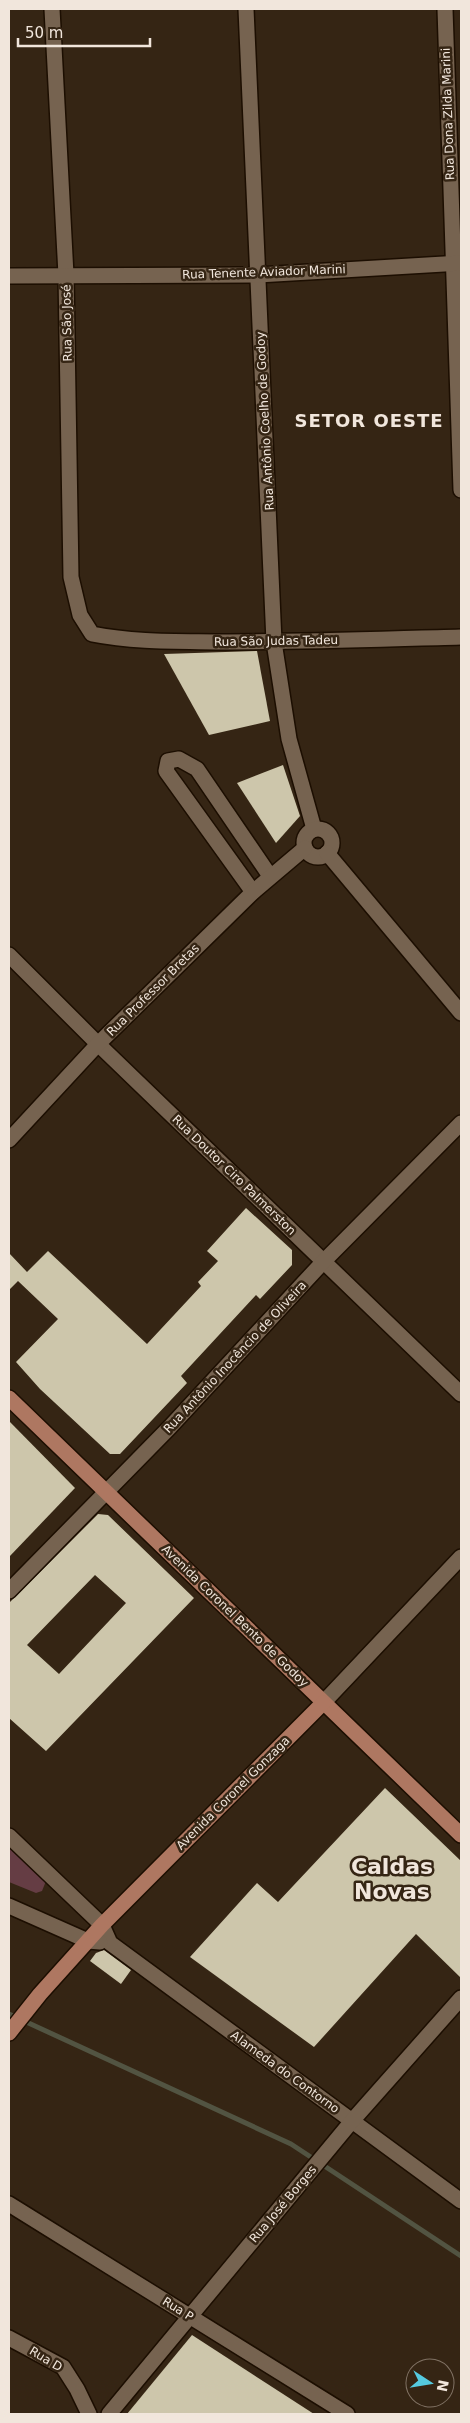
<svg xmlns="http://www.w3.org/2000/svg" width="470" height="2423" viewBox="0 0 470 2423" font-family="'DejaVu Sans',sans-serif">
<style>
.green{fill:#653d44}
.lines{fill:none;stroke-linecap:round;stroke-linejoin:round}
.stream{stroke:#525442;stroke-width:5}
.building{fill:#cdc6ab;fill-rule:evenodd}
.minor-casing{stroke:#1c0e01;stroke-width:18}
.major-casing{stroke:#1c0e01;stroke-width:18}
.minor{stroke:#766350;stroke-width:15}
.major{stroke:#ae7761;stroke-width:15}
.labels{text-anchor:middle;stroke-width:5;stroke-linejoin:round;paint-order:stroke}
.street-label{font-size:12px;fill:#f1e6dc;stroke:#352514}
.district-label{font-size:18px;font-weight:bold;letter-spacing:1px;fill:#f1e6dc;stroke:#352514}
.town-label{font-size:22px;font-weight:bold;fill:#f1e6dc;stroke:#352514}
</style>
<rect width="100%" height="100%" fill="#352514"/>
<path class="green" d="M9,1846L46,1881L42,1891L36,1893L9,1882Z"/>
<g class="lines">
<path class="stream" d="M9,2014L291,2144L461,2256"/>
</g>
<g class="building">
<path d="M257,651L270,721L209,735L164,654Z"/>
<path d="M283,765L300,816L276,843L237,783Z"/>
<path d="M246,1208L292,1250V1265L260,1299L256,1295L181,1376L187,1383L120,1454H110L40,1389L16,1362L58,1319L18,1281L9,1290V1253L27,1272L48,1251L147,1344L201,1286L198,1282L218,1261L207,1251Z"/>
<path d="M9,1421L75,1488L9,1557Z"/>
<path d="M98,1514L108,1515L194,1598L46,1751L9,1718V1603ZM95,1575L126,1603L59,1674L27,1645Z"/>
<path d="M385,1788L461,1861V1978L416,1934L314,2047L190,1957L257,1883L278,1902Z"/>
<path d="M104,1950L131,1970L121,1984L90,1961L96,1953Z"/>
<path d="M192,2335L314,2414H127Z"/>
</g>
<g class="lines">
<defs>
<g id="minor">
<path d="M52,9L66,275L71,577L80,615L92,634C137,643 182,641 228,642C306,642 384,639 461,637"/>
<path d="M246,9L274,642L289,739L314,829"/>
<path d="M445,9L461,490"/>
<path d="M9,276L258,275L461,263"/>
<circle cx="318" cy="843" r="14"/>
<path d="M327,853L461,1013"/>
<path d="M253,892L166,771L168,761L179,759L197,769L270,876"/>
<path d="M9,955L98,1044L461,1394"/>
<path d="M9,1140L98,1044L253,892L305,848"/>
<path d="M9,1591L170,1427L323,1262L461,1123"/>
<path d="M323,1703L461,1557"/>
<path d="M9,1836L102,1925L110,1943L461,2201"/>
<path d="M9,1906L88,1941L100,1942"/>
<path d="M9,2204L347,2414"/>
<path d="M9,2338L63,2367L77,2389L89,2414"/>
<path d="M109,2414L352,2121L461,1998"/>
</g>
<g id="major">
<path d="M9,1398L461,1835"/>
<path d="M9,2033L40,1994L102,1925L323,1703"/>
</g>
</defs>
<use href="#minor" class="minor-casing"/>
<use href="#major" class="major-casing"/>
<use href="#minor" class="minor"/>
<use href="#major" class="major"/>
</g>
<g class="labels">
<g class="street-label">
<text transform="translate(448 114) rotate(-92)" y="4">Rua Dona Zilda Marini</text>
<text transform="translate(264 272) rotate(-2)" y="4">Rua Tenente Aviador Marini</text>
<text transform="translate(67 323) rotate(-91)" y="4">Rua São José</text>
<text transform="translate(265 421) rotate(-93)" y="4">Rua Antônio Coelho de Godoy</text>
<text transform="translate(276 641) rotate(-1)" y="4">Rua São Judas Tadeu</text>
<text transform="translate(153 990) rotate(-45)" y="4">Rua Professor Bretas</text>
<text transform="translate(234 1175) rotate(44)" y="4">Rua Doutor Ciro Palmerston</text>
<text transform="translate(235 1357) rotate(-47)" y="4">Rua Antônio Inocêncio de Oliveira</text>
<text transform="translate(235 1616) rotate(44)" y="4">Avenida Coronel Bento de Godoy</text>
<text transform="translate(233 1793) rotate(-45)" y="4">Avenida Coronel Gonzaga</text>
<text transform="translate(285 2072) rotate(36)" y="4">Alameda do Contorno</text>
<text transform="translate(283 2204) rotate(-50)" y="4">Rua José Borges</text>
<text transform="translate(178 2309) rotate(32)" y="4">Rua P</text>
<text transform="translate(46 2359) rotate(31)" y="4">Rua D</text>
</g>
<g class="district-label">
<text x="369" y="427">SETOR OESTE</text>
</g>
<g class="town-label">
<text x="392" y="1874">Caldas<tspan x="392" dy="25">Novas</tspan></text>
</g>
</g>
<rect width="470" height="2423" fill="none" stroke="#f1e6dc" stroke-width="20"/>
<g transform="translate(430 2383) rotate(102)"><circle r="24" fill="#352514" stroke="#807264"/>
<path d="M0-4L9 19L0 12L-9 19Z" fill="#55cadf"/>
<text y="-8" font-size="14" font-weight="bold" text-anchor="middle" fill="#f1e6dc">N</text>
</g>
<path d="M18 38v8h132v-8" fill="none" stroke="#f1e6dc" stroke-width="2.5"/>
<text x="25" y="38" font-size="15" fill="#f1e6dc" stroke="#352514" stroke-width="4" paint-order="stroke">50 m</text>
</svg>
